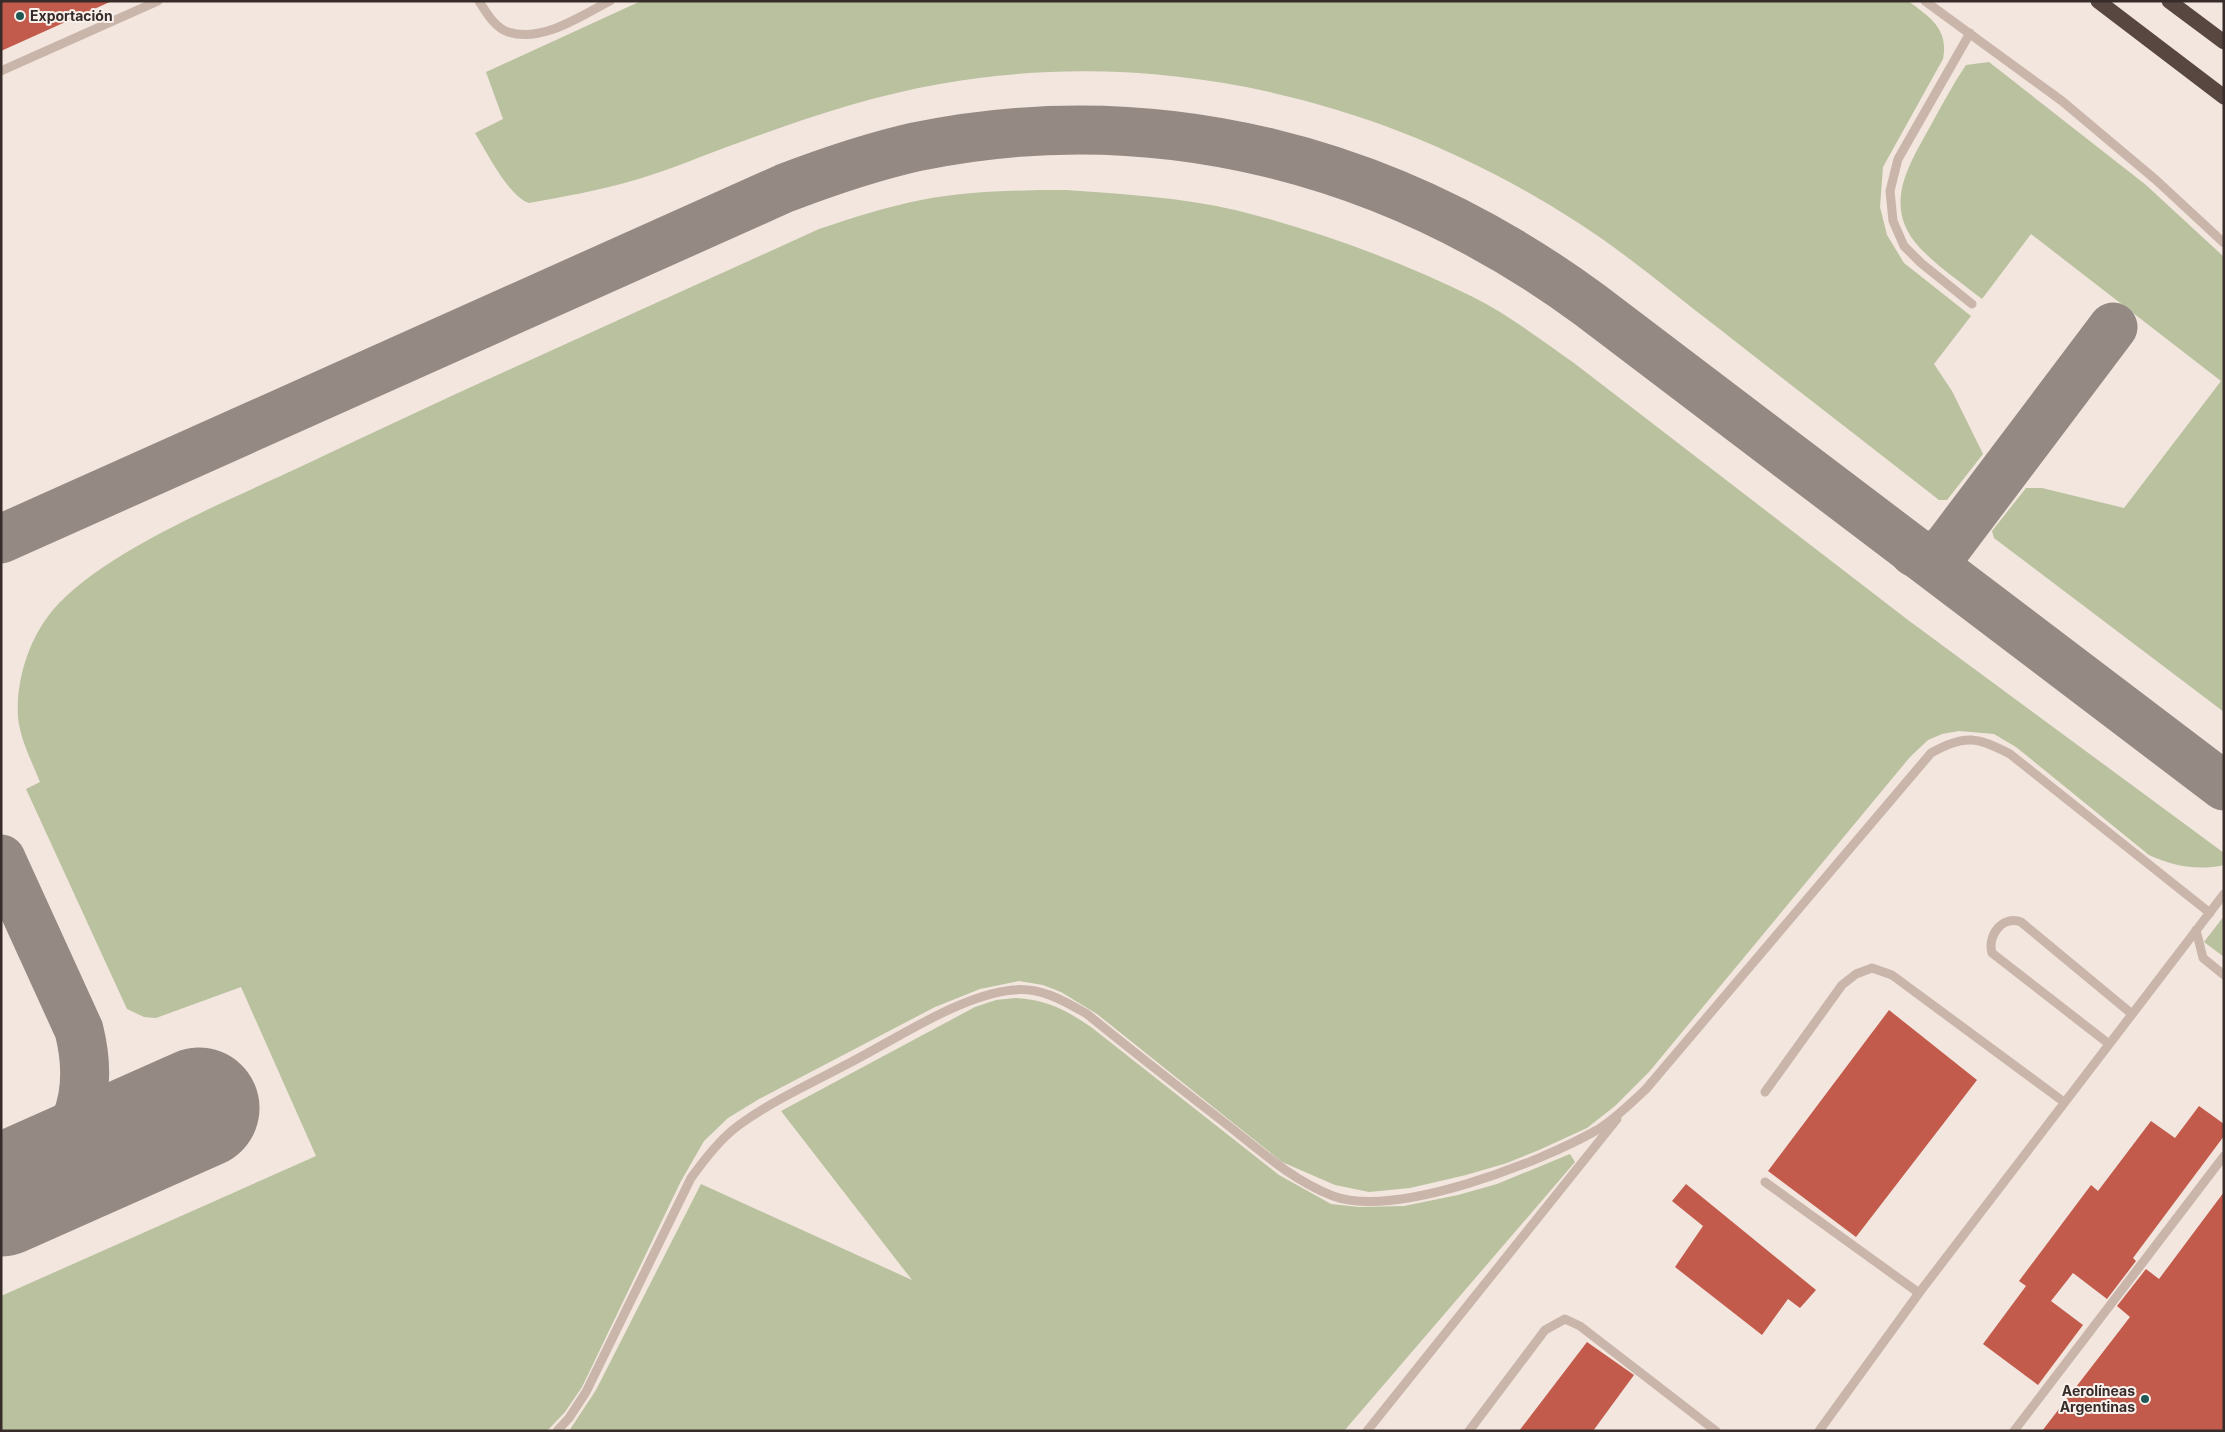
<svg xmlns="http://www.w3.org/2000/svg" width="2225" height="1432" viewBox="0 0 2225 1432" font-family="Inter,sans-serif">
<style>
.green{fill:#b9c19e}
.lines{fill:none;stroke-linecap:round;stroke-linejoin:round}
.taxiway{stroke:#958984;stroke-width:49}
.runway{stroke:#958984;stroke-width:121}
.building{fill:#c25b4c}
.lane{stroke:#cab5aa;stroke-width:9}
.highway{stroke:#584641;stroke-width:15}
.poi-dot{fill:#205856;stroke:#f9f1eb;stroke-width:2}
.labels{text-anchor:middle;stroke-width:4;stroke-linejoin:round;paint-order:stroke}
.poi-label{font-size:14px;font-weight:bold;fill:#382c2a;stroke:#f9f1eb;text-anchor:start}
</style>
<rect width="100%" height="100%" fill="#f2e6de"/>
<g class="green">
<path d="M641,1H1908C1930,17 1949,29 1943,59L1883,167L1880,207L1887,235L1904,263L1971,316L1934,364L1952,391L1983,454L1947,500H1939C1865,442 1791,385 1717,327C1672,293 1628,255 1580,224C1392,101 1163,44 940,84C865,97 795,122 724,148C692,160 661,173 628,182C596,191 562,197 529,203C509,197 486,151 475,133L503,119L486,72Z"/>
<path d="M1989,62L2146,185L2224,257V712L1994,538L1992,531L2026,488H2042L2124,508L2221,381L2031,234L1982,299C1962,283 1938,267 1920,248C1881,206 1909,165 1931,125C1942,105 1953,84 1966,65Z"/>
<path d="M1066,190C1122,194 1179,197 1235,210C1316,230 1398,260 1473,297C1509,315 1541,340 1574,363L1908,620L2224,853V865C2198,871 2173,866 2149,855L2016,747L1994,734L1959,731L1942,734L1928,740L1910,757L1649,1072L1615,1106L1587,1128L1539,1150L1507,1163L1466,1175L1410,1188L1369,1192L1335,1185L1282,1162L1097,1014L1061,992L1043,985L1019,981L980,989L935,1007L759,1099L728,1118L704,1141L681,1181L582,1387L565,1412L547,1431H1V1296L316,1156L241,987L156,1018L144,1017L127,1009L26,789L40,782C32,762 20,739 18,717C16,683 27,646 46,619C90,556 230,500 300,467C472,385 646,308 819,229C852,218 886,207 921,200C969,191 1017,190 1066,190Z"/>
<path d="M2224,916V957L2204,942Z"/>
<path d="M1015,998C1045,999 1066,1010 1091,1027L1279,1175L1331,1204L1359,1207L1404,1206L1458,1195L1497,1184L1570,1154L1575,1162L1344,1431H569L596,1390L701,1184L912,1280L781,1111L975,1007L996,1000Z"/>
</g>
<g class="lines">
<g class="taxiway">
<path d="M1,539L785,188C827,172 871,157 915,147C1157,97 1393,160 1590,305L2224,786"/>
<path d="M1914,552C1926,558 1938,556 1948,546L2113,327"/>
<path d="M1,859L79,1030C96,1098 75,1147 20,1188"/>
</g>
<path class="runway" d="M1,1196L199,1108"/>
</g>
<g class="building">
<path d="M1,1H112L1,51Z"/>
<path d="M1889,1010L1977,1080L1856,1237L1768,1171Z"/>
<path d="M2199,1106L2224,1124V1136L2133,1258L2136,1261L2107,1299L2073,1273L2051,1301L2083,1325L2038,1385L1983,1344L2026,1286L2019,1281L2091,1185L2098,1191L2151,1121L2175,1138Z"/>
<path d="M1686,1184L1816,1290L1800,1308L1788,1299L1762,1335L1675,1267L1703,1226L1672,1201Z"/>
<path d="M2224,1192V1431H2042L2130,1317L2117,1306L2146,1269L2159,1279Z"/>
<path d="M1587,1342L1634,1375L1593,1431H1519Z"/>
</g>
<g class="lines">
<g class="lane">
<path d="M479,1C486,12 495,28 508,32C543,43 580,16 610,1"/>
<path d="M1925,1L2062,101L2156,180L2224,243"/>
<path d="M1970,33L1898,159L1890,191L1893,221L1904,246L1921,263L1972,304"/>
<path d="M1,71L158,1"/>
<path d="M2196,930L2203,958L2224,975"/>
<path d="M2109,1044L1992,953C1987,936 2002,915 2021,922L2132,1014"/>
<path d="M1765,1092L1842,985L1856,974L1872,968L1892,975L2064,1102"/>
<path d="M1765,1182L1919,1293"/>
<path d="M557,1431L569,1418L586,1392L691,1178C705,1159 720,1139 739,1125C775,1099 816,1081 855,1060C901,1036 962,995 1013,990C1041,987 1064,1001 1087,1014C1131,1050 1176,1085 1221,1120C1256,1147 1291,1180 1333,1196C1396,1219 1541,1162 1597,1130C1615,1119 1630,1104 1646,1089L1931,753C1965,734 1977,737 2010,754L2210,913"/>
<path d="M1367,1431L1617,1119"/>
<path d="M1469,1431L1545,1330L1565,1319L1580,1326L1716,1431"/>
<path d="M1819,1431L1919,1293L2224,894"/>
<path d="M2014,1431L2224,1156"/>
</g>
<g class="highway">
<path d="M2098,1L2224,97"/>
<path d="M2169,1L2224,42"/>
</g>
</g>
<g class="poi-dot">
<circle cx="20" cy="16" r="5"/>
<circle cx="2145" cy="1399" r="5"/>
</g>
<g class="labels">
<g class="poi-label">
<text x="30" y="21">Exportación</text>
<text x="2135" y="1396" text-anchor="end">Aerolíneas<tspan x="2135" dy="16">Argentinas</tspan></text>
</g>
</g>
<rect width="2225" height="1432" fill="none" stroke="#382c2a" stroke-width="5"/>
</svg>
